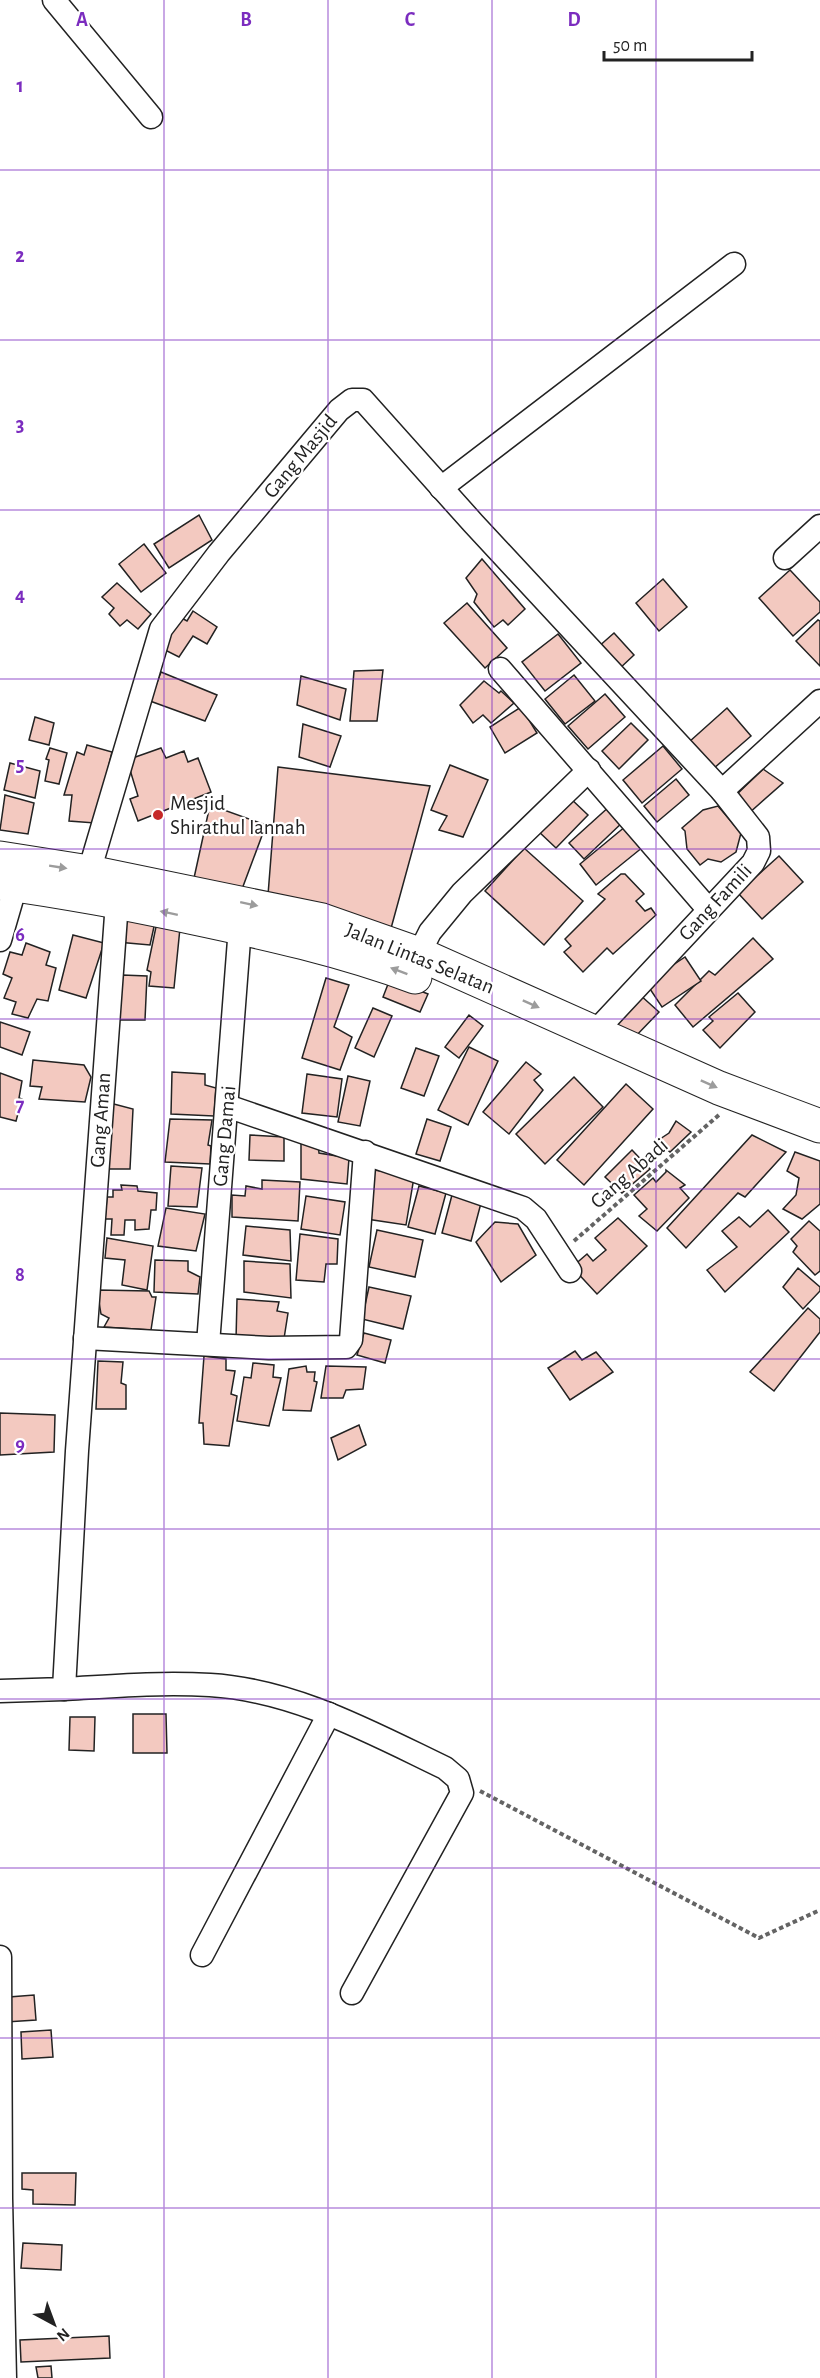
<svg xmlns="http://www.w3.org/2000/svg" width="820" height="2378" viewBox="0 0 820 2378" font-family="'Alegreya Sans',sans-serif">
<style>
.building{fill:#f3c9c0;stroke:#222;stroke-width:1.5}
.lines{fill:none;stroke-linecap:round;stroke-linejoin:round}
.minor-casing{stroke:#222;stroke-width:25}
.highway-casing{stroke:#222;stroke-width:35}
.path{stroke:#646464;stroke-width:4;stroke-dasharray:4.5 3;stroke-linecap:butt}
.minor{stroke:#fff;stroke-width:22}
.highway{stroke:#fff;stroke-width:33}
.oneway{fill:#9c9c9c}
.grid{fill:none;stroke:#7b2cbf;stroke-width:1.5;stroke-opacity:0.55}
.poi-dot{fill:#c62828;stroke:#fff;stroke-width:2}
.labels{text-anchor:middle;stroke-width:4.5;stroke-linejoin:round;paint-order:stroke}
.street-label{font-size:21px;fill:#222;stroke:#fff}
.poi-label{font-size:21px;fill:#222;stroke:#fff;text-anchor:start}
.grid-label{font-size:20px;text-anchor:middle;font-weight:bold;fill:#7b2cbf;stroke:#fff;stroke-width:4.5;stroke-linejoin:round;paint-order:stroke}
</style>
<rect width="100%" height="100%" fill="#fff"/>
<g class="building">
<path d="M199,515L212,540L169,568L154,544Z"/>
<path d="M144,544L166,573L141,592L119,564Z"/>
<path d="M482,559L525,609L508,625L503,620L494,627L474,602L477,594L466,578Z"/>
<path d="M790,570L820,602V612L793,636L759,598Z"/>
<path d="M663,579L687,607L659,631L636,603Z"/>
<path d="M117,583L151,614L138,629L127,620L120,626L109,614L114,608L102,597Z"/>
<path d="M467,603L507,648L485,668L444,623Z"/>
<path d="M193,611L217,627L207,644L193,636L179,657L159,647L178,616L187,621Z"/>
<path d="M818,620L820,621V666L796,641Z"/>
<path d="M614,633L634,655L618,670L597,648Z"/>
<path d="M558,634L581,663L545,691L522,662Z"/>
<path d="M383,670L377,721H350L354,671Z"/>
<path d="M161,672L217,695L205,721L150,701Z"/>
<path d="M574,675L595,701L565,724L545,699Z"/>
<path d="M301,676L346,689L340,720L297,705Z"/>
<path d="M484,681L499,693L501,691L514,703L491,723L483,715L473,723L460,705Z"/>
<path d="M605,694L625,717L588,749L568,726Z"/>
<path d="M521,707L537,733L505,753L490,727Z"/>
<path d="M727,708L751,736L713,769L689,742Z"/>
<path d="M35,717L54,723L49,745L29,740Z"/>
<path d="M631,723L648,740L619,769L602,751Z"/>
<path d="M303,724L341,736L330,767L299,757Z"/>
<path d="M87,745L112,752L95,823L69,821L72,795H64L77,752L84,755Z"/>
<path d="M663,746L682,769L642,803L623,780Z"/>
<path d="M50,748L67,753L59,784L45,781L49,760L46,759Z"/>
<path d="M161,748L166,758L184,751L188,762L198,758L211,792L138,821L130,799L138,796L127,760Z"/>
<path d="M10,763L40,771L35,798L4,790Z"/>
<path d="M450,765L488,780L463,837L439,830L447,816L431,810Z"/>
<path d="M278,767L430,786L390,932L268,895Z"/>
<path d="M763,769L783,783L748,814L732,799Z"/>
<path d="M676,779L689,795L657,822L644,806Z"/>
<path d="M5,795L34,803L28,834L0,830Z"/>
<path d="M569,797L588,815L556,848L537,830Z"/>
<path d="M210,805L266,825L242,889L194,878Z"/>
<path d="M611,805L625,820L584,859L569,843Z"/>
<path d="M718,806L741,833L736,852L721,862L708,859L700,865L687,849L685,831L682,828L703,810Z"/>
<path d="M626,826L643,847L596,885L580,864Z"/>
<path d="M524,848L583,901L544,945L485,891Z"/>
<path d="M779,856L803,882L762,919L738,893Z"/>
<path d="M621,874H625L644,894L636,901L645,911L651,908L656,915L613,954L607,948L583,972L564,952L571,946L565,939L605,899L598,894Z"/>
<path d="M121,916L155,922L150,945L117,942Z"/>
<path d="M157,922L180,928L174,988L149,986L151,972L147,970Z"/>
<path d="M73,935L104,943L86,998L59,990Z"/>
<path d="M753,938L773,959L693,1027L675,1005L709,971L715,975Z"/>
<path d="M26,943L50,952L46,965L56,968L48,1001L37,999L28,1018L12,1014L16,1002L4,998L12,978L3,974L10,952L22,955Z"/>
<path d="M685,957L701,981L662,1007L646,983Z"/>
<path d="M122,975L147,976L145,1020H113Z"/>
<path d="M326,978L349,985L334,1027L352,1037L340,1070L302,1058Z"/>
<path d="M390,979L428,994L420,1012L383,997Z"/>
<path d="M738,993L755,1012L720,1048L703,1030L713,1021L709,1017Z"/>
<path d="M639,994L659,1012L633,1039L614,1021Z"/>
<path d="M373,1008L392,1016L374,1057L355,1048Z"/>
<path d="M469,1015L483,1026L459,1058L445,1047Z"/>
<path d="M0,1022L30,1032L22,1055L0,1047Z"/>
<path d="M469,1047L498,1061L468,1125L438,1110Z"/>
<path d="M416,1048L439,1056L424,1096L401,1088Z"/>
<path d="M33,1060L84,1065L91,1077L85,1102L39,1099L42,1087L30,1086Z"/>
<path d="M526,1062L541,1074L534,1080L543,1090L509,1134L483,1112Z"/>
<path d="M172,1072L205,1074V1085L216,1088L214,1116L171,1114Z"/>
<path d="M0,1073L22,1081L19,1098L22,1099L16,1121L0,1117Z"/>
<path d="M307,1074L342,1079L337,1117L302,1113Z"/>
<path d="M348,1076L370,1081L360,1126L338,1122Z"/>
<path d="M574,1077L603,1107L545,1164L516,1134Z"/>
<path d="M626,1084L653,1109L584,1185L557,1160Z"/>
<path d="M110,1103L133,1109L130,1169H107Z"/>
<path d="M170,1119L212,1120L208,1145L211,1146L210,1164L165,1162Z"/>
<path d="M427,1119L451,1127L440,1161L416,1154Z"/>
<path d="M676,1121L691,1132L670,1152L657,1141L669,1133Z"/>
<path d="M250,1135L284,1137V1161L249,1160Z"/>
<path d="M752,1135L786,1152L745,1197L738,1193L686,1248L667,1228Z"/>
<path d="M301,1141L318,1142L319,1153L349,1158L347,1184L301,1179Z"/>
<path d="M632,1150L650,1169L622,1193L605,1177Z"/>
<path d="M795,1152L820,1161V1204L802,1219L783,1209L796,1195L799,1178L787,1171Z"/>
<path d="M171,1166L202,1168L197,1207L168,1206Z"/>
<path d="M369,1169L414,1177L406,1225L360,1218Z"/>
<path d="M666,1170L685,1185L680,1188L689,1198L657,1231L639,1216L647,1209L634,1195L653,1178L656,1182L666,1172Z"/>
<path d="M262,1180L300,1182L298,1221L232,1217V1195L245,1196L246,1186L262,1189Z"/>
<path d="M121,1185L137,1186L138,1191L157,1193L156,1210H151L149,1229L135,1230V1220H125L124,1235H111L112,1219H105L107,1197H113V1190H122Z"/>
<path d="M419,1186L446,1193L435,1234L408,1227Z"/>
<path d="M452,1195L481,1203L471,1241L442,1233Z"/>
<path d="M306,1196L345,1202L340,1235L301,1229Z"/>
<path d="M166,1208L205,1214L196,1251L158,1246Z"/>
<path d="M768,1210L789,1232L725,1292L707,1270L737,1247L722,1231L739,1217L750,1227Z"/>
<path d="M618,1218L647,1246L597,1294L572,1267L587,1254L593,1261L606,1250L595,1238Z"/>
<path d="M809,1221L820,1231V1271L815,1275L793,1252L797,1246L791,1239Z"/>
<path d="M495,1222L518,1224L536,1255L501,1282L476,1242Z"/>
<path d="M246,1226L290,1230L291,1261L243,1255Z"/>
<path d="M377,1230L423,1240L415,1277L369,1267Z"/>
<path d="M300,1234L338,1239L337,1264H326L324,1282L296,1280Z"/>
<path d="M107,1238L153,1246L147,1290L122,1285L125,1260L105,1258Z"/>
<path d="M155,1260L188,1261V1271L200,1277L198,1294L154,1292Z"/>
<path d="M244,1261L290,1264L291,1298L244,1292Z"/>
<path d="M798,1268L820,1287V1291L803,1309L783,1287Z"/>
<path d="M369,1287L411,1296L403,1329L362,1319Z"/>
<path d="M97,1290L149,1291L152,1297H156L151,1330L104,1327L109,1318L101,1314Z"/>
<path d="M237,1299L279,1302L277,1311L288,1313L283,1345L236,1340Z"/>
<path d="M808,1308L820,1319V1332L774,1391L750,1372Z"/>
<path d="M364,1333L391,1340L385,1363L357,1355Z"/>
<path d="M575,1351L582,1360L596,1352L613,1372L570,1400L548,1368Z"/>
<path d="M204,1356L226,1359V1370L235,1371L231,1394L237,1396L229,1446L204,1444L203,1423H199Z"/>
<path d="M98,1361L123,1362L121,1383L126,1385V1409H96Z"/>
<path d="M253,1363L274,1365L273,1377L281,1378L269,1426L237,1421L244,1377L251,1378Z"/>
<path d="M306,1366L307,1372H315L314,1381L317,1382L311,1411L283,1410L289,1369Z"/>
<path d="M326,1366L366,1367L363,1389L346,1390L343,1398H321Z"/>
<path d="M0,1413L55,1415L54,1452L0,1455Z"/>
<path d="M359,1425L366,1445L338,1460L331,1438Z"/>
<path d="M133,1714H166L167,1753H133Z"/>
<path d="M70,1717H95L94,1751L69,1750Z"/>
<path d="M34,1995L36,2020L6,2022L9,1997Z"/>
<path d="M51,2030L53,2057L22,2059L21,2032Z"/>
<path d="M22,2173H76L75,2205L33,2204V2190L22,2189Z"/>
<path d="M23,2243L62,2245L61,2270L21,2268Z"/>
<path d="M109,2336L110,2358L21,2362L20,2340Z"/>
<path d="M51,2366L52,2378H38L36,2367Z"/>
</g>
<g class="lines">
<defs>
<g id="minor">
<path d="M54,0L151,117"/>
<path d="M441,488L734,264"/>
<path d="M785,558L820,526"/>
<path d="M500,669L708,909"/>
<path d="M722,791L820,701"/>
<path d="M89,872L161,629L219,553L339,410L352,400H363L473,523L722,791L758,837L759,851L753,863L595,1032"/>
<path d="M0,940L16,885"/>
<path d="M419,954L430,932L462,893L589,770"/>
<path d="M227,1106L523,1208L536,1219L570,1271"/>
<path d="M85,1338L269,1348L346,1347L351,1340L365,1152"/>
<path d="M208,1344L240,927"/>
<path d="M64,1689C113,1686 161,1682 210,1685C294,1690 370,1732 445,1768L458,1779L462,1793L352,1993"/>
<path d="M0,1691L64,1689L77,1451L117,902"/>
<path d="M202,1955L329,1714"/>
<path d="M0,1957L1,2198L5,2378"/>
</g>
<g id="highway">
<path d="M0,858L89,872L322,920L419,954L719,1088L820,1126"/>
<path d="M0,883C64,891 127,904 190,917C266,933 342,950 415,977"/>
</g>
</defs>
<use href="#minor" class="minor-casing"/>
<use href="#highway" class="highway-casing"/>
<g class="path">
<path d="M574,1241L720,1114"/>
<path d="M480,1791L759,1938L820,1910"/>
</g>
<use href="#minor" class="minor"/>
<use href="#highway" class="highway"/>
</g>
<defs><path id="oneway-solid" d="M-6-.8H1V-3.2L6.5 0L1 3.2V.8H-6Z" transform="scale(1.5)"/></defs>
<g class="oneway">
<use href="#oneway-solid" transform="translate(58 867) rotate(9)"/>
<use href="#oneway-solid" transform="translate(249 904) rotate(12)"/>
<use href="#oneway-solid" transform="translate(169 913) rotate(-168)"/>
<use href="#oneway-solid" transform="translate(399 971) rotate(-159)"/>
<use href="#oneway-solid" transform="translate(531 1004) rotate(24)"/>
<use href="#oneway-solid" transform="translate(709 1084) rotate(24)"/>
</g>
<path class="grid" d="M164,0V2378M328,0V2378M492,0V2378M656,0V2378M0,170H820M0,340H820M0,510H820M0,679H820M0,849H820M0,1019H820M0,1189H820M0,1359H820M0,1529H820M0,1699H820M0,1868H820M0,2038H820M0,2208H820"/>
<circle class="poi-dot" cx="158" cy="815" r="6"/>
<g class="labels">
<g class="street-label">
<text transform="translate(300 456) rotate(-50)" y="7">Gang Masjid</text>
<text transform="translate(715 902) rotate(-47)" y="7">Gang Famili</text>
<text transform="translate(420 958) rotate(22)" y="7">Jalan Lintas Selatan</text>
<text transform="translate(100 1120) rotate(-86)" y="7">Gang Aman</text>
<text transform="translate(224 1136) rotate(-85)" y="7">Gang Damai</text>
<text transform="translate(629 1173) rotate(-41)" y="7">Gang Abadi</text>
</g>
<g class="poi-label">
<text x="170" y="810">Mesjid<tspan x="170" dy="24">Shirathul Iannah</tspan></text>
</g>
</g>
<g class="grid-label">
<text x="82" y="26">A</text>
<text x="246" y="26">B</text>
<text x="410" y="26">C</text>
<text x="574" y="26">D</text>
<text x="20" y="92">1</text>
<text x="20" y="262">2</text>
<text x="20" y="431">3</text>
<text x="20" y="601">4</text>
<text x="20" y="771">5</text>
<text x="20" y="941">6</text>
<text x="20" y="1111">7</text>
<text x="20" y="1281">8</text>
<text x="20" y="1451">9</text>
</g>
<g transform="translate(54 2324) rotate(139)" stroke="#ffffff" stroke-width="4.5" paint-order="stroke">
<path d="M0-4.5L10 22L0 15L-10 22Z" fill="#222222"/>
<text y="-9" font-size="16" font-weight="bold" text-anchor="middle" fill="#222222">N</text>
</g>
<path d="M604 51v9h148v-9" fill="none" stroke="#222222" stroke-width="3"/>
<text x="613" y="51" font-size="18" fill="#222222" stroke="#ffffff" stroke-width="4.5" paint-order="stroke">50 m</text>
</svg>
